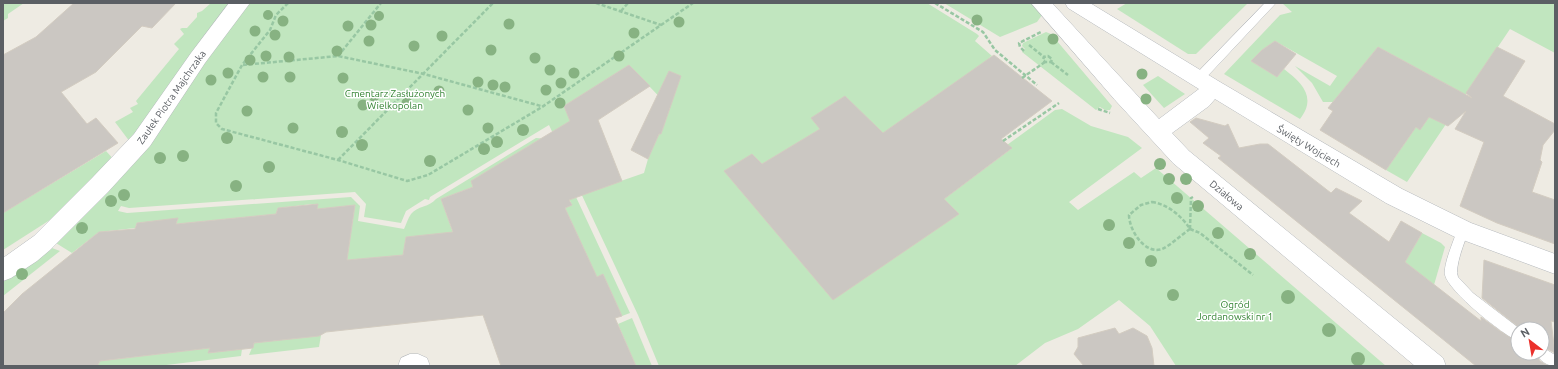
<svg xmlns="http://www.w3.org/2000/svg" width="1558" height="369" viewBox="0 0 1558 369" font-family="Ubuntu,sans-serif">
<style>
.green{fill:#c1e6bf;fill-rule:evenodd}
.building{fill:#cbc7c2;stroke:#d3ccc1}
.lines{fill:none;stroke-linecap:round;stroke-linejoin:round}
.lane-casing{stroke:#b5b9bd;stroke-width:1}
.street-casing{stroke:#b5b9bd;stroke-width:1}
.path{stroke:#98c7a3;stroke-width:2.5;stroke-dasharray:4 2;stroke-linecap:butt}
.lane{fill:#fff;fill-rule:evenodd}
.street{fill:#fff;fill-rule:evenodd}
.tree{fill:#87b282}
.labels{text-anchor:middle;stroke-width:3;stroke-linejoin:round;paint-order:stroke}
.park-label{font-size:10px;fill:#338333;stroke:#fff}
.street-label{font-size:10px;fill:#5b5f64;stroke:#fff}
</style>
<rect width="100%" height="100%" fill="#eeebe3"/>
<g class="green">
<path d="M3,3H24L8,14V18L3,21Z"/>
<path d="M211,3H234L130,142L115,122L133,112L130,108L138,104L136,101L179,49L174,44L184,34L180,29L182,28H187L197,17V13L202,11Z"/>
<path d="M246,3H927L977,34L979,36L975,41L992,56L990,57L944,199L1011,149L1007,145L1055,110L1062,109L1091,126L1128,137L1142,148L1069,202L1078,210L1134,172L1141,178L1156,168L1386,366H1176L1150,326L1119,300L1078,329L1045,343L1015,366H659L638,315L549,125L430,197L429,200L425,199L406,211L401,223L364,217L366,204L355,192L129,208L121,206L118,211L127,213L351,197L360,206L358,221L404,229C406,225 408,218 411,214C417,206 430,207 436,199L536,138L549,139L630,313L622,316L603,274L597,278L565,208L572,205L541,139L523,150L491,180L441,199L453,233L406,237L403,255L347,260L355,205L317,209V204H312L278,208L276,214L176,224L178,219L137,223L135,228L99,232L72,253L51,240ZM629,65L670,108L661,134H659L648,159L644,173L595,190L565,106Z"/>
<path d="M944,3H1034L1042,15L1037,22L1000,37Z"/>
<path d="M1127,3H1248L1196,54H1188L1117,9Z"/>
<path d="M1282,3H1555V53L1510,29L1407,182L1386,170L1416,127L1420,129L1450,86L1378,47L1333,102H1323L1312,83L1295,66L1330,86L1337,76L1275,41L1262,50L1251,61L1277,77L1284,69C1302,83 1317,97 1300,119L1224,74L1280,15L1292,12Z"/>
<path d="M1046,32L1051,34L1112,106L1110,110H1105L1100,107L1096,110L1022,52L1025,49L1022,46L1023,43Z"/>
<path d="M1158,76L1185,94L1164,108L1143,85Z"/>
<path d="M106,151L116,162L53,218L3,250V213Z"/>
<path d="M1422,233L1441,243L1445,247L1434,285L1405,262Z"/>
<path d="M52,248L60,251L3,296V282Z"/>
<path d="M632,318L652,366H636L618,324Z"/>
<path d="M321,335L319,347L249,355L254,343Z"/>
<path d="M210,348L209,353L242,349L241,356L158,366H96L98,365L100,361Z"/>
</g>
<g class="building">
<path d="M74,3H176L152,28L142,26L96,72L61,92L87,124L96,118L118,143L3,213V55L36,37Z"/>
<path d="M1275,41L1296,54L1277,77L1251,61L1262,50Z"/>
<path d="M1378,47L1472,98L1466,93L1497,47L1525,61L1503,96L1555,124V130L1543,145L1540,160L1542,162L1532,192L1555,200V244L1497,223L1460,206L1484,142L1455,129L1466,111L1448,126L1429,117L1420,130L1416,127L1386,170L1320,130L1333,111L1328,108Z"/>
<path d="M994,55L1052,101L1001,139L1012,148L944,199L959,214L833,300L724,171L752,154L762,164L820,129L811,118L845,96L883,133Z"/>
<path d="M629,65L650,86L598,120L622,181L569,200L572,205L565,208L597,277L603,274L622,316L615,318L636,366H501L483,315L326,332L319,336L254,343L253,348L208,353L210,348L100,361L98,365L86,366H3V313L22,294L99,232L135,229L137,223L178,218L176,224L276,214L278,208L318,204L317,209L355,205L347,260L403,255L406,237L453,232L441,199L473,187L471,181L570,121L564,106Z"/>
<path d="M669,71L681,76L661,134H659L648,159L631,150Z"/>
<path d="M1196,118L1225,126L1228,124L1239,148L1260,144H1268L1331,193L1336,188L1362,201L1349,213L1389,242L1401,221L1422,233L1405,262L1481,321V317L1500,331L1518,342V353H1535L1540,361L1548,366H1476L1218,158L1221,156L1203,143L1209,138L1190,122Z"/>
<path d="M1484,260L1555,285V322L1551,321L1555,353L1542,346V329H1521L1482,298Z"/>
<path d="M1115,328L1119,334L1133,328L1147,336L1152,348L1154,366H1084L1074,354L1078,347V338Z"/>
</g>
<g class="lines">
<defs>
<g id="lane">
<path d="M1265,3H1276L1202,82H1194L1193,79L1194,76Z"/>
<path d="M1463,225L1467,227L1469,230C1465,241 1454,267 1458,277L1473,293L1520,329H1518V341C1502,334 1449,292 1445,275C1443,264 1454,241 1457,230L1459,227Z"/>
<path d="M1542,347L1555,355V366C1547,366 1539,360 1536,353H1542Z"/>
</g>
<g id="street">
<path d="M229,3H250L205,63L150,146L108,192L50,250L37,261L11,278L3,281V258L34,236L92,178L134,134L191,53Z"/>
<path d="M1031,3H1052L1159,119L1199,89L1068,8L1065,3H1090L1220,82L1402,189L1471,223L1555,254V274L1455,237L1386,203L1215,99L1209,106L1172,133L1189,151L1443,358L1446,366H1415L1173,163L1115,100Z"/>
<path d="M410,354H418L427,358L430,366H398L401,358Z"/>
</g>
</defs>
<use href="#lane" class="lane-casing"/>
<use href="#street" class="street-casing"/>
<g class="path">
<path d="M288,3L276,15L270,30L242,65L216,113V123L222,129L338,160L407,181L428,175L542,107L693,3"/>
<path d="M596,3L661,25"/>
<path d="M935,3L983,32L995,50L1037,85"/>
<path d="M621,11L628,3"/>
<path d="M1029,45L1044,57"/>
<path d="M1024,51L1020,47L1019,43L1041,32"/>
<path d="M338,56L381,3"/>
<path d="M1048,56L1052,59L1051,62H1045L1043,60L1044,57Z"/>
<path d="M1051,62L1068,75"/>
<path d="M243,65L338,56L424,74L541,106"/>
<path d="M1022,78L1045,62"/>
<path d="M1098,109L1110,113"/>
<path d="M1003,141L1059,103"/>
<path d="M338,160L493,3"/>
<path d="M1152,202C1167,204 1182,216 1190,229C1182,234 1170,246 1162,249C1144,255 1129,229 1129,215L1141,205Z"/>
<path d="M1190,229L1200,233L1253,275"/>
<path d="M1190,229L1191,198L1193,197"/>
</g>
<use href="#lane" class="lane"/>
<use href="#street" class="street"/>
</g>
<g class="tree">
<circle cx="268" cy="15" r="5"/>
<circle cx="379" cy="16" r="5"/>
<circle cx="977" cy="20" r="5.5"/>
<circle cx="283" cy="21" r="5.5"/>
<circle cx="679" cy="22" r="5.5"/>
<circle cx="509" cy="24" r="5.5"/>
<circle cx="371" cy="25" r="5.5"/>
<circle cx="348" cy="26" r="5.5"/>
<circle cx="255" cy="31" r="5.5"/>
<circle cx="634" cy="33" r="5.5"/>
<circle cx="275" cy="35" r="5.5"/>
<circle cx="442" cy="36" r="5.5"/>
<circle cx="1053" cy="39" r="5.5"/>
<circle cx="369" cy="41" r="5.5"/>
<circle cx="414" cy="46" r="5.5"/>
<circle cx="491" cy="50" r="5.5"/>
<circle cx="337" cy="51" r="5.5"/>
<circle cx="266" cy="56" r="5.5"/>
<circle cx="619" cy="56" r="5.5"/>
<circle cx="289" cy="57" r="5.5"/>
<circle cx="535" cy="58" r="5.5"/>
<circle cx="250" cy="60" r="5.5"/>
<circle cx="550" cy="70" r="5.5"/>
<circle cx="228" cy="73" r="5.5"/>
<circle cx="574" cy="73" r="5.5"/>
<circle cx="1142" cy="74" r="5.5"/>
<circle cx="263" cy="77" r="5.5"/>
<circle cx="290" cy="77" r="5.5"/>
<circle cx="343" cy="78" r="5.5"/>
<circle cx="211" cy="80" r="5.5"/>
<circle cx="478" cy="82" r="5.5"/>
<circle cx="561" cy="83" r="5.5"/>
<circle cx="493" cy="85" r="5.5"/>
<circle cx="505" cy="87" r="5.5"/>
<circle cx="546" cy="90" r="5.5"/>
<circle cx="439" cy="91" r="5.5"/>
<circle cx="374" cy="96" r="5.5"/>
<circle cx="1146" cy="99" r="5.5"/>
<circle cx="407" cy="103" r="5.5"/>
<circle cx="560" cy="103" r="5.5"/>
<circle cx="363" cy="105" r="5.5"/>
<circle cx="468" cy="110" r="5.5"/>
<circle cx="247" cy="111" r="5.5"/>
<circle cx="293" cy="128" r="5.5"/>
<circle cx="488" cy="128" r="5.5"/>
<circle cx="523" cy="130" r="6"/>
<circle cx="342" cy="132" r="6"/>
<circle cx="227" cy="138" r="6"/>
<circle cx="497" cy="142" r="6"/>
<circle cx="362" cy="145" r="6"/>
<circle cx="484" cy="149" r="6"/>
<circle cx="183" cy="156" r="6"/>
<circle cx="160" cy="158" r="6"/>
<circle cx="430" cy="161" r="6"/>
<circle cx="1160" cy="164" r="6"/>
<circle cx="269" cy="167" r="6"/>
<circle cx="1169" cy="179" r="6"/>
<circle cx="1186" cy="179" r="6"/>
<circle cx="236" cy="186" r="6"/>
<circle cx="124" cy="195" r="6"/>
<circle cx="1177" cy="198" r="6"/>
<circle cx="111" cy="201" r="6"/>
<circle cx="1198" cy="206" r="6"/>
<circle cx="1109" cy="225" r="6"/>
<circle cx="82" cy="228" r="6"/>
<circle cx="1218" cy="233" r="6"/>
<circle cx="1129" cy="243" r="6"/>
<circle cx="1250" cy="254" r="6"/>
<circle cx="1151" cy="261" r="6"/>
<circle cx="22" cy="274" r="6"/>
<circle cx="1173" cy="295" r="6"/>
<circle cx="1288" cy="297" r="7"/>
<circle cx="1329" cy="330" r="7"/>
<circle cx="1358" cy="359" r="7"/>
</g>
<g class="labels">
<g class="park-label">
<text x="395" y="97">Cmentarz Zasłużonych<tspan x="395" dy="12">Wielkopolan</tspan></text>
<text x="1235" y="308">Ogród<tspan x="1235" dy="12">Jordanowski nr 1</tspan></text>
</g>
<g class="street-label">
<text transform="translate(171 97) rotate(-55)" y="4">Zaułek Piotra Majchrzaka</text>
<text transform="translate(1309 146) rotate(31)" y="4">Święty Wojciech</text>
<text transform="translate(1227 195) rotate(40)" y="4">Działowa</text>
</g>
</g>
<rect width="1558" height="369" fill="none" stroke="#5b5f64" stroke-width="8"/>
<g transform="translate(1530 341) rotate(329)"><circle r="19" fill="#ffffff" stroke="#bdbfc1"/>
<path d="M0-3L7 15L0 10L-7 15Z" fill="#eb302b"/>
<text y="-6" font-size="11" font-weight="bold" text-anchor="middle" fill="#5b5f64">N</text>
</g>
</svg>
